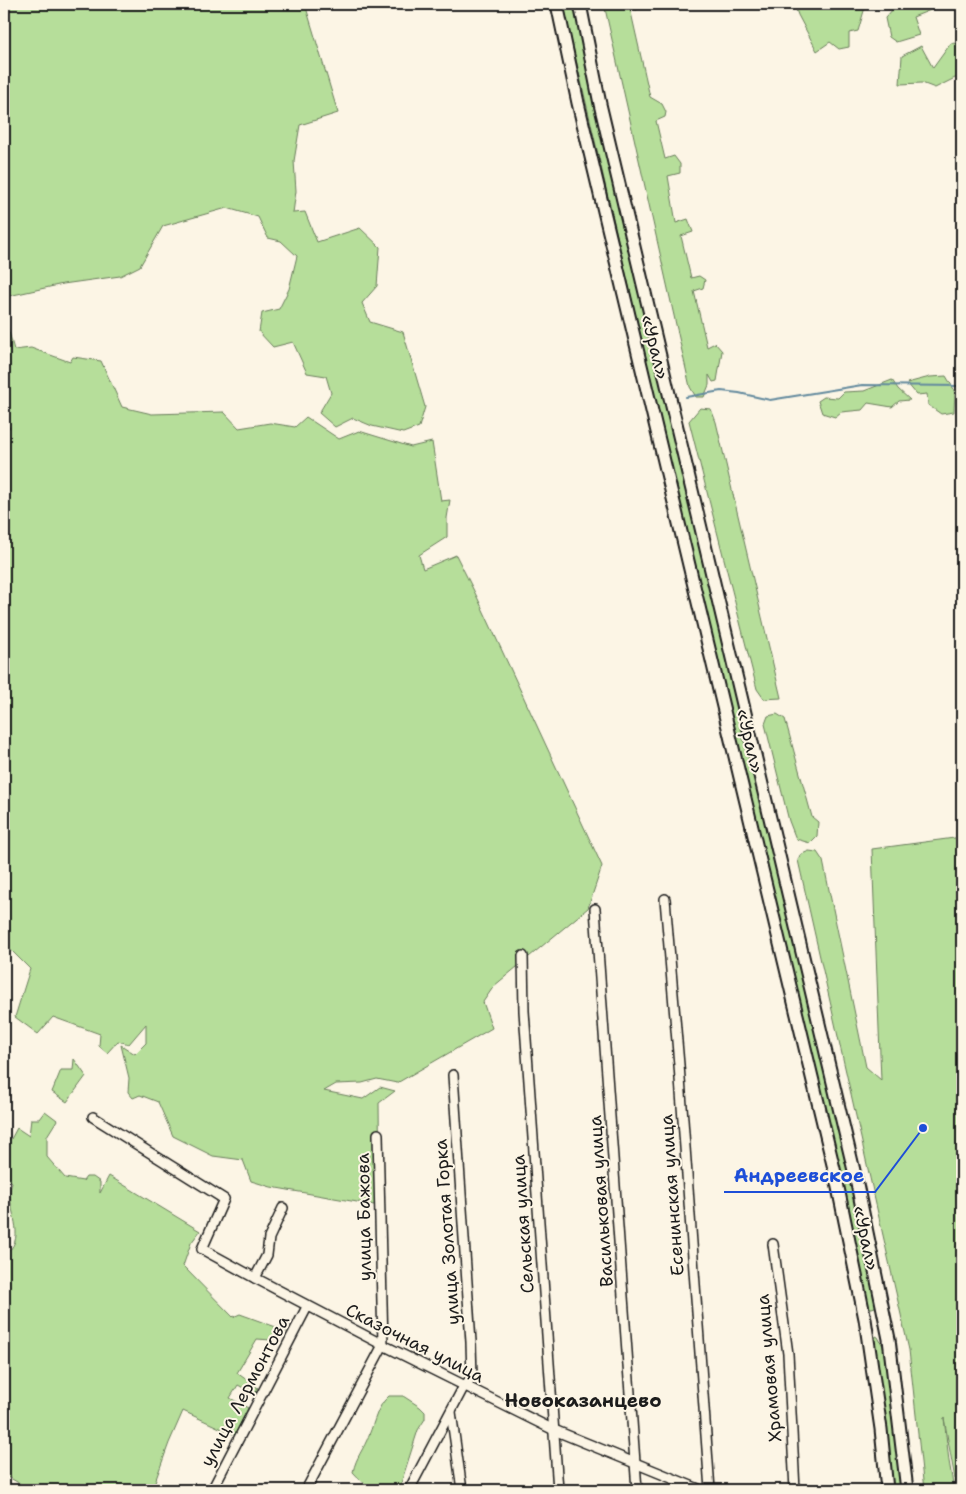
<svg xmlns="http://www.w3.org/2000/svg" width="966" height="1494" viewBox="0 0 966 1494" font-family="'Shantell Sans',sans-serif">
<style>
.green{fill:#b6de9a;stroke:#697d5b}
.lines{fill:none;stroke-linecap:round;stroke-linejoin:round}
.stream{stroke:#638a9e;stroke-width:2}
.minor-casing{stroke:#1c1c1c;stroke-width:12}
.major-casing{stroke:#1c1c1c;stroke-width:15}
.minor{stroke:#fcf5e5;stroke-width:9}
.major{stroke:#fcf5e5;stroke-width:11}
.labels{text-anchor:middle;stroke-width:4;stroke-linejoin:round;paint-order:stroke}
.street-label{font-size:18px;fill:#1c1c1c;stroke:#fcf5e5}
.neighbourhood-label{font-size:19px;font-weight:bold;fill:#1c1c1c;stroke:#fcf5e5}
.leader{fill:none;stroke:#1d4ed8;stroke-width:2}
.callout-dot{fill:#1d4ed8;stroke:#fcf5e5;stroke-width:2}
.callout-label{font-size:19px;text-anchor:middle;font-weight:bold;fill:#1d4ed8;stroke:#fcf5e5;stroke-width:4;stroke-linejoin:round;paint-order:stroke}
</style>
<rect width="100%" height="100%" fill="#fcf5e5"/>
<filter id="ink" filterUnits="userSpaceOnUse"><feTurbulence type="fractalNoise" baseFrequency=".02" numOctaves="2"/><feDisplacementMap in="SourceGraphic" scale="10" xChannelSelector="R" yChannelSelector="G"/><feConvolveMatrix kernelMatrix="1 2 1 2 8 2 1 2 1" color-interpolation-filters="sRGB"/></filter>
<g filter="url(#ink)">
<g class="green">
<path d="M4,4H305L338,113L300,125L294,161L296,191L293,213L305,212L317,242L360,228L380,247L377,286L362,303L370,322L403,332L425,407L419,427L403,433L372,426L353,418L335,427L319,413L331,393L326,376L307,373L293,342L273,347L259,332L262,313L279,309L289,289L297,256L281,241L268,238L258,217L227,208L163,226L140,266L120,276L63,284L4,297Z"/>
<path d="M563,4H575L818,1033L877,1300L875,1307L872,1308H869L865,1301L854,1239L826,1114L666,445Z"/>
<path d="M604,4H638L637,10L630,8L650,97L662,104L666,112L665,117L656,121L665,159L674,156L680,164V173L668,176L676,223L688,219L693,232L681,236L691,278L699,276L705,280L703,288L694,291L707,347L715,343L722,351L717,381L713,382L709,375V385L704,397H696L690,387Z"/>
<path d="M794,4H866L858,31L849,33V47L839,49L830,42L817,51L798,15Z"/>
<path d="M889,4H933V9L913,17L919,35L896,42L889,37L885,18L894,8Z"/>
<path d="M951,43L962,44V78H955L935,88L922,83L900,84L902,56L921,46L933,68Z"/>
<path d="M4,314L14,350L31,348L70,362L73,357L101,361L122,407L152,414L224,412L239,428L270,423L295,427L306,417L339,439L359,431L411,447L432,442L441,501L450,500L447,518V537L419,555L423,569L456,555L478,599L602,866L588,908L494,986L483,1002L492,1028L397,1083L377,1079L362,1083L336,1084L324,1091L363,1099L380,1087L395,1091L379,1103L380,1206L271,1187L251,1181L243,1160L213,1156L173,1136L158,1102L140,1095L133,1098L128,1092L129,1078L121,1045L135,1054L146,1043V1024L129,1044L118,1041L107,1053L99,1046L100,1034L53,1017L38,1034L15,1017L30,969L12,951L4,950V427L10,428L4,419Z"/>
<path d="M946,376L955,391L954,412L941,414L928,405L927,394L917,395L907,383L930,377Z"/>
<path d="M892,380L898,389L910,400L899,401L892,407L868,403L862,410L841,412L835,417L822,413L818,401L824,397L838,398L844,392L864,391Z"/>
<path d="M700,408L711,409L716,422L781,698L764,699L757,689L689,421Z"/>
<path d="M777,714L785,719L812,817L818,822L817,836L810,843L796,839L789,821L765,724L768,716Z"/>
<path d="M962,837V1490H957L944,1418L949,1461L954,1490H924L909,1350L798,860L800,855L809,851L817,852L823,861L866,1067L881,1080L872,849Z"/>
<path d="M74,1059L86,1076L67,1102L52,1092L61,1070H73Z"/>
<path d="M45,1111L57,1120L47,1136V1157L65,1178L83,1181L86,1177H93L100,1182V1193L109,1176L200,1231L191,1243L183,1266L233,1317L240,1314L287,1331L271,1340L257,1339L237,1373L258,1388L255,1394L238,1385L230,1398L248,1408L235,1435L183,1411L169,1443L152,1490H23L26,1487L10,1478L4,1477V1255C27,1240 10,1215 10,1193C10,1190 11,1185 12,1182L4,1175V1139H11L17,1128L29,1136L31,1119H39Z"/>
<path d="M876,1336L878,1337L883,1346L895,1430L901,1490H892L874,1342Z"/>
<path d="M389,1396H403L420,1407L425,1412V1419L418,1430L401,1483L394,1490C370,1490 370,1490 353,1472C356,1457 364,1449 369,1435C375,1421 377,1406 389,1396Z"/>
</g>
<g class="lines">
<path class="stream" d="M686,397L721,391L739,393L770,400L862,385L962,386"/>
<defs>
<g id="minor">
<path d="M665,899L679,1065L710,1490"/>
<path d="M595,909L637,1490"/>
<path d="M523,956L524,1011L558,1490"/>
<path d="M93,1117L224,1199L202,1249L255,1278"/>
<path d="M283,1208L269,1238L267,1255L255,1278L383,1345L554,1430L701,1490"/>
<path d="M773,1244L788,1354L795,1490"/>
<path d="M451,1412L462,1490"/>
<path d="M212,1490L307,1307"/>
<path d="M306,1490L383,1345L378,1134"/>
<path d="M409,1490L464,1386L472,1378L471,1342L453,1075"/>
</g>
<g id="major">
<path d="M557,4L578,103L835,1173L865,1319L881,1429L887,1490"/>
<path d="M580,4L600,104L856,1179L889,1339L907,1490"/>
</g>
</defs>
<use href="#minor" class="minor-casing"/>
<use href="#major" class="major-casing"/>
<use href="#minor" class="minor"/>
<use href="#major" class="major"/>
</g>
</g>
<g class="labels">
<g class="street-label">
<text transform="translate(655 347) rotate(76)" y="6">«Урал»</text>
<text transform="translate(750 741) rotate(77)" y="6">«Урал»</text>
<text transform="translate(672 1195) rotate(-94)" y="6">Есенинская улица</text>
<text transform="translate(601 1201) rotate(-94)" y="6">Васильковая улица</text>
<text transform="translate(364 1217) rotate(-91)" y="6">улица Бажова</text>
<text transform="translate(523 1224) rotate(-94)" y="6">Сельская улица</text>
<text transform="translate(447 1232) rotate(-94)" y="6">улица Золотая Горка</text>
<text transform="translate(866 1238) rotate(78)" y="6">«Урал»</text>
<text transform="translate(415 1343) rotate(27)" y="6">Сказочная улица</text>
<text transform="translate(769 1368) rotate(-95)" y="6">Храмовая улица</text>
<text transform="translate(245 1391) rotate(-62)" y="6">улица Лермонтова</text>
</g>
<g class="neighbourhood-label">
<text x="583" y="1407">Новоказанцево</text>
</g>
</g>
<path class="leader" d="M923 1128L875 1192H724"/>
<circle class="callout-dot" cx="923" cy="1128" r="5"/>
<g class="callout-label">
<text x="799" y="1182">Андреевское</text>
</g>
<rect width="966" height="1494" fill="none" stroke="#fcf5e5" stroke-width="20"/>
<rect x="10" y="10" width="946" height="1474" fill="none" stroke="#1c1c1c" stroke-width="2" filter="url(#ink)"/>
</svg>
